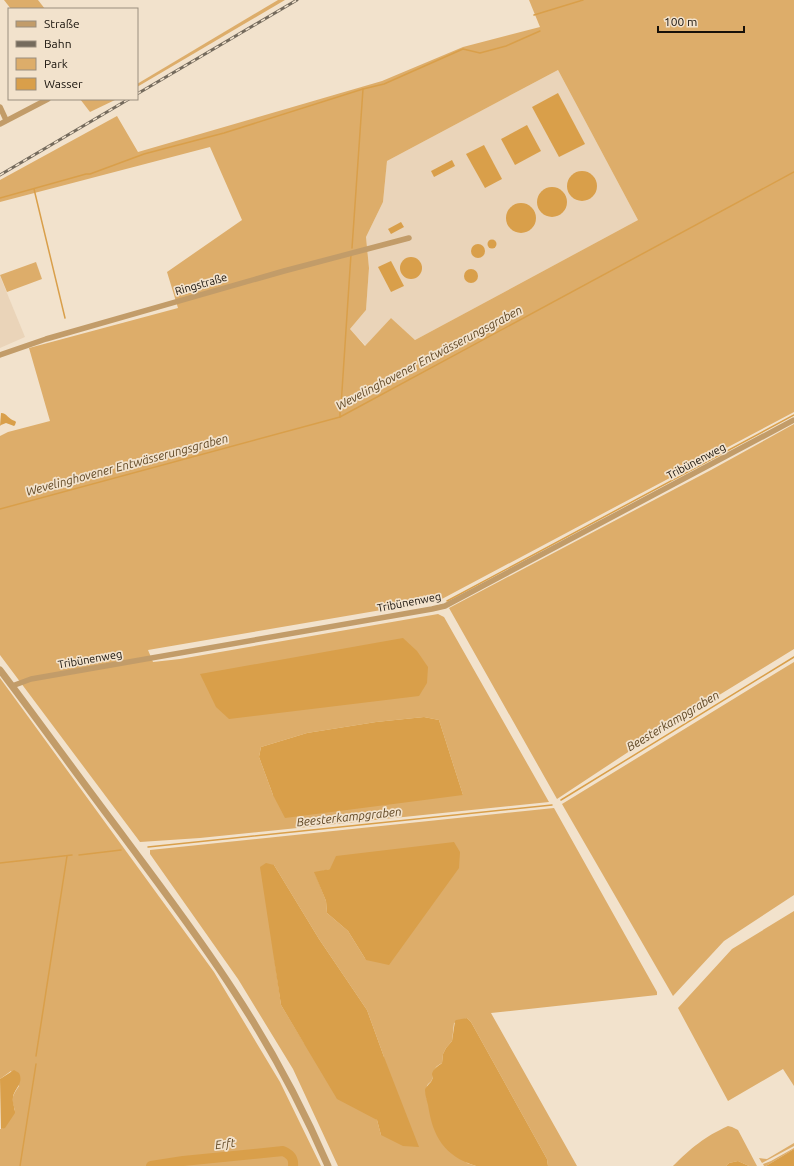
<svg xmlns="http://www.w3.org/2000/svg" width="794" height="1166" viewBox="0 0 794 1166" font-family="Ubuntu,sans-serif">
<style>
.built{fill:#ead4b9}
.green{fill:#ddad6a;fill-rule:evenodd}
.water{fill:#d99f4a}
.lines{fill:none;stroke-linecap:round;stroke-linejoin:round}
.stream{stroke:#d99f4a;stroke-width:1.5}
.river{stroke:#d99f4a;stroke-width:10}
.minor{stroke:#c29c69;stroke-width:5.5}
.tertiary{stroke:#c29c69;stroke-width:7}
.rail-casing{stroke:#756b5d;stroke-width:3}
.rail{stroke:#f2e2cc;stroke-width:1.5;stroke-dasharray:4.5;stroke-linecap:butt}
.labels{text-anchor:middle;stroke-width:3.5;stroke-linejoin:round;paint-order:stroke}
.street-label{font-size:11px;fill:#17110a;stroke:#f2e2cc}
.water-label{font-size:12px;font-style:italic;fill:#614825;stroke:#f2e2cc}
</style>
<rect width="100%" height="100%" fill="#f2e2cc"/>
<g class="built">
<path d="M558,70L638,220L415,340L391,318L366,346L350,329L366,310L369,268L366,237L383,202L387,161Z"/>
<path d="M0,276L25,337L0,348Z"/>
</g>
<g class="green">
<path d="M4,0H38L45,9H11Z"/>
<path d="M278,0H285L137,87V84Z"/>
<path d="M529,0H794V412L440,600L148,650L153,662L180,659L438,614L444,617L549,802L200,838L140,842L0,655V436L8,432L50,421L29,348L178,308L167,272L242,220L210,147L0,202V180L117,116L138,152L382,81L463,47L540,27ZM558,70L638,220L415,340L391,318L365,346L350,329L366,310L369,268L366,237L383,202L387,161ZM424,717L439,720L463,795H273L259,757L261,747L307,733L376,722Z"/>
<path d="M80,99H117L90,112Z"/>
<path d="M36,262L42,279L7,292L0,275Z"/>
<path d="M794,424V649L654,735L557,799L449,608L711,470Z"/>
<path d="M794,662V895L724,941L673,996L562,804Z"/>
<path d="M0,678L214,972L280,1082L321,1166H0V1129H2L15,1110C11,1099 12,1096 19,1086L11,1071L0,1079Z"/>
<path d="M554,808L657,992V995L491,1013L577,1166H548L547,1159L471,1022L467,1018L454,1023L452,1041L446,1048L443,1054L442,1063C433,1068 434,1070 432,1079C432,1082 428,1083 427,1086C425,1091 426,1098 428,1102L467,1163L476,1166H338L293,1069L238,979L150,854V850ZM274,865L319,939L367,1010L384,1057L381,1135L377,1120L304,1043L281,1005L274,955ZM330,869L366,960L348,931L327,913L326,901L315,873Z"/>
<path d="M794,911V1086L783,1069L728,1101L678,1008L732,949Z"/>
<path d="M728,1126L732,1127L738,1130L757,1166H749L738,1161L729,1163L726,1166H673C691,1148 704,1137 728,1126Z"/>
<path d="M794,1143V1146L762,1163L759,1158L767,1159Z"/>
<path d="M794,1148V1149L766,1166H764L763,1164L771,1161Z"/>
</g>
<g class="water">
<path d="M558,93L585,144L559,157L532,107Z"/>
<path d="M527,125L541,151L515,165L501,139Z"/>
<path d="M484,145L502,179L485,188L466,154Z"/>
<path d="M452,160L455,166L434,177L431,171Z"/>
<circle cx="582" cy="186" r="15"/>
<circle cx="552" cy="202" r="15"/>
<circle cx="521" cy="218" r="15"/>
<path d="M401,222L404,227L391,234L388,229Z"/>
<circle cx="492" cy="244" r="4.5"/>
<circle cx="478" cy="251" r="7"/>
<circle cx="411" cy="268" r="11"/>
<path d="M391,261L404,286L391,292L378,267Z"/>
<circle cx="471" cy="276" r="7"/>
<path d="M1,413C7,413 9,420 15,421L16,422L15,425L14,426L6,423L1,425L0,426Z"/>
<path d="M403,638L417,651L428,667L427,683L419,696L229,719L216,707L200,674Z"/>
<path d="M424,717L439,720L463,795L285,818L273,795L259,757L261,747L307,733L376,722Z"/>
<path d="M454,842L460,852L459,868L389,965L366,960L348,931L327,913L326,901L314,872L330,869L336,856Z"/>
<path d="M266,863L274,865L319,939L367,1010L384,1057L419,1147L403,1146L381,1135L377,1120L337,1099L281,1005L260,867Z"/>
<path d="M467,1018L471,1022L547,1159L548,1166H476C444,1156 433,1137 428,1105C427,1101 425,1095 425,1090C426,1086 430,1084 432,1080C433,1078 432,1076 432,1074C433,1069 438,1066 442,1063L443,1054L446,1048L452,1041L455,1021L456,1020Z"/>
<path d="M14,1070L19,1073C24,1083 15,1088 13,1097C12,1103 15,1107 15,1113L5,1128L1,1129L0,1079Z"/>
<path d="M794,1149V1166H766Z"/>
<path d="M738,1161L749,1166H726L729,1163Z"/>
</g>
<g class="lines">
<g class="stream">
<path d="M534,15L583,0"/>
<path d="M34,189L65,318"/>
<path d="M0,198L86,174H90L144,154L224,133L363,89"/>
<path d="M352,248L363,89L384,84L463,49L480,53L506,46L540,31"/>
<path d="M341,406L351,254"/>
<path d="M340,417V411"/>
<path d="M0,509L340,417L794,172"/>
<path d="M447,601L794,415"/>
<path d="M561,800L794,657"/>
<path d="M148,847L552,805"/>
<path d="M79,855L121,850"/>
<path d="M0,863L72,855"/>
<path d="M36,1056L67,856"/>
<path d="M20,1166L36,1064"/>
</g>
<path class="river" d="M151,1166L183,1161L283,1151C290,1154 294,1158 293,1166"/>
<g class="minor">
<path d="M0,107L6,120"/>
<path d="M0,124L48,99"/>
<path d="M0,355L46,339L284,271L409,238"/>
<path d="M12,686L31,679L432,609L445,606L794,420"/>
</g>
<path class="tertiary" d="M0,670C41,724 80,779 121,833C160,886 200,938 235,993C271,1048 302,1106 328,1166"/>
<defs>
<g id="rail">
<path d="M137,94L297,0"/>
<path d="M0,175L129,99"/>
</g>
</defs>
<use href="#rail" class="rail-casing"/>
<use href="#rail" class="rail"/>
</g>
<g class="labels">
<g class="street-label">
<text transform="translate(201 284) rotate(-16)" y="4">Ringstraße</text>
<text transform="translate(696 461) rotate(-28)" y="4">Tribünenweg</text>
<text transform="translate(409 602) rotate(-11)" y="4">Tribünenweg</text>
<text transform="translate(90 659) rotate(-10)" y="4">Tribünenweg</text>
</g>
<g class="water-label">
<text transform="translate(429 358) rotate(-28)" y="4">Wevelinghovener Entwässerungsgraben</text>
<text transform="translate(127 465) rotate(-15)" y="4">Wevelinghovener Entwässerungsgraben</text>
<text transform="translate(673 721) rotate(-31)" y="4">Beesterkampgraben</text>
<text transform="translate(349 817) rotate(-6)" y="4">Beesterkampgraben</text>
<text transform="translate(225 1144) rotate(-7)" y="4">Erft</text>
</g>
</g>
<rect x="8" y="8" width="130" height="92" fill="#f2e2cc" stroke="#9a8e7e"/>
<rect x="16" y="21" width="20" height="6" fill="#c29c69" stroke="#9a8e7e"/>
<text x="44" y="28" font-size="12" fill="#17110a">Straße</text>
<rect x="16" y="41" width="20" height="6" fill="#756b5d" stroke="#9a8e7e"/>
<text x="44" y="48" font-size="12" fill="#17110a">Bahn</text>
<rect x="16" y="58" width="20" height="12" fill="#ddad6a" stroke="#9a8e7e"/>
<text x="44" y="68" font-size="12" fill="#17110a">Park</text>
<rect x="16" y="78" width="20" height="12" fill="#d99f4a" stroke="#9a8e7e"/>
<text x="44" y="88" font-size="12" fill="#17110a">Wasser</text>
<path d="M658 26v6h86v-6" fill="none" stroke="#17110a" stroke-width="2"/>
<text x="664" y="26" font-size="12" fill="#17110a" stroke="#f2e2cc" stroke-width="3" paint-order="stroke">100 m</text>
</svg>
